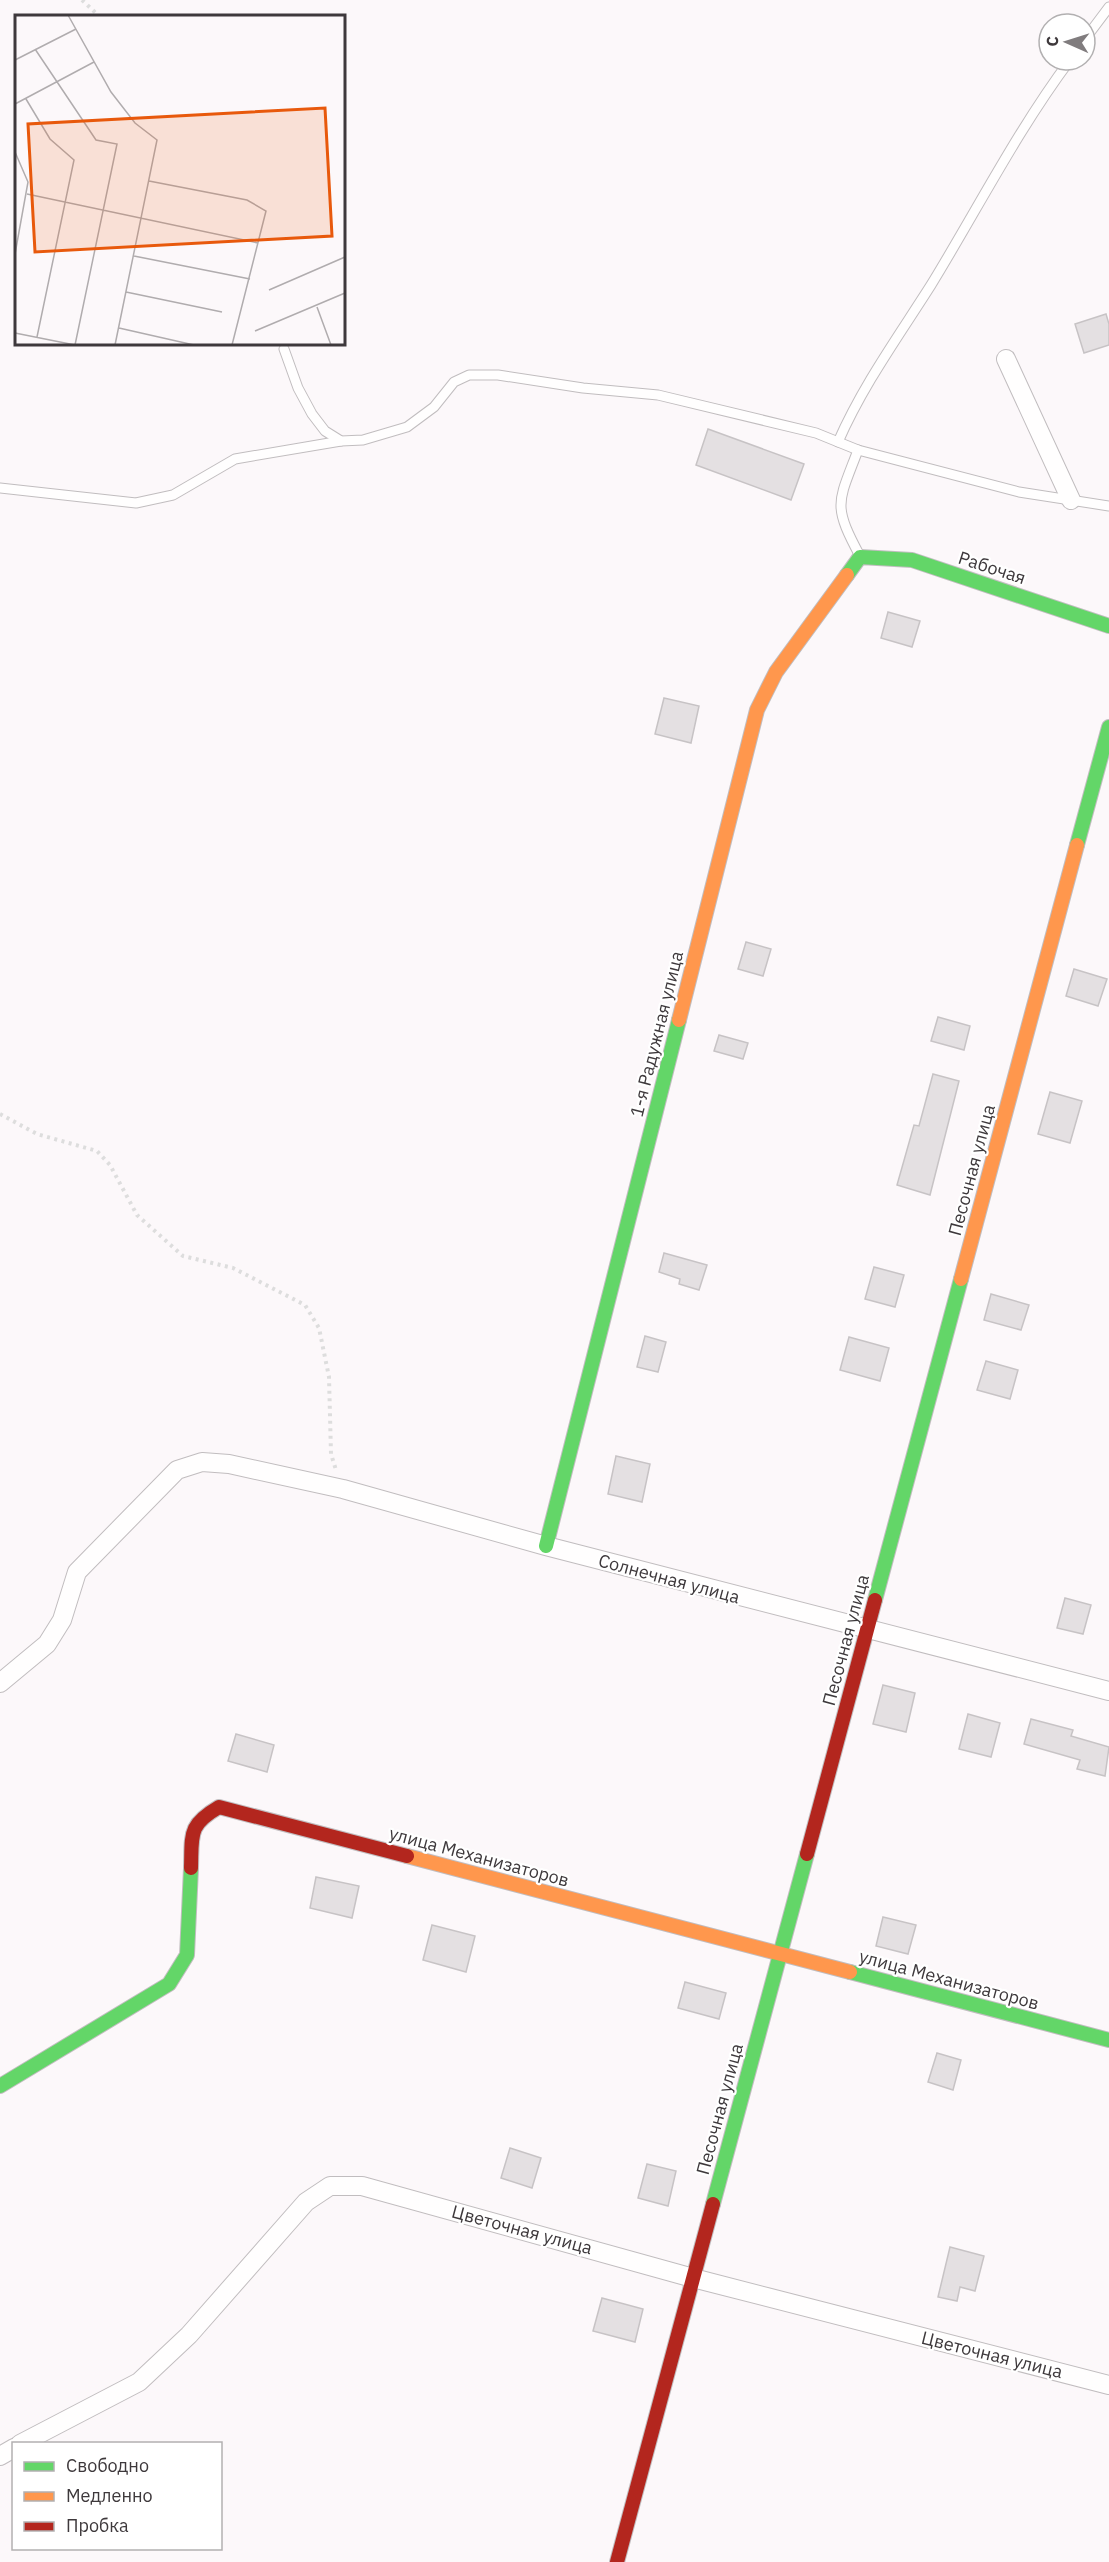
<svg xmlns="http://www.w3.org/2000/svg" width="1109" height="2562" viewBox="0 0 1109 2562" font-family="'IBM Plex Sans',sans-serif">
<style>
.building{fill:#e4e0e2;stroke:#c7c3c5;stroke-width:1.5}
.lines{fill:none;stroke-linecap:round;stroke-linejoin:round}
.lane-casing{stroke:#c1bdbf;stroke-width:11}
.street-casing{stroke:#c1bdbf;stroke-width:20}
.fast-casing{stroke:#c1bdbf;stroke-width:16}
.slow-casing{stroke:#c1bdbf;stroke-width:16}
.jam-casing{stroke:#c1bdbf;stroke-width:16}
.path{stroke:#ddd;stroke-width:4;stroke-dasharray:3 4.5;stroke-linecap:butt}
.lane{stroke:#fffefe;stroke-width:9}
.street{stroke:#fffefe;stroke-width:18}
.fast{stroke:#63d668;stroke-width:14}
.slow{stroke:#ff974d;stroke-width:14}
.jam{stroke:#b3261e;stroke-width:14}
.labels{text-anchor:middle;stroke-width:4.5;stroke-linejoin:round;paint-order:stroke}
.street-label{font-size:18px;fill:#3e393c;stroke:#fff}
.inset-road{fill:none;stroke:#b0acae;stroke-width:1.5}
.view{fill:#e8590c;fill-opacity:0.15;stroke:#e8590c;stroke-width:3}
.inset-edge{fill:none;stroke:#3e393c;stroke-width:3}
</style>
<rect width="100%" height="100%" fill="#fcf8fa"/>
<g class="building">
<path d="M1106,314L1109,324V345L1084,353L1075,324Z"/>
<path d="M708,429L804,464L791,500L696,465Z"/>
<path d="M888,612L920,621L912,647L881,638Z"/>
<path d="M664,698L699,706L691,743L655,734Z"/>
<path d="M746,942L771,949L763,976L738,969Z"/>
<path d="M1074,969L1107,979L1098,1006L1066,996Z"/>
<path d="M938,1017L970,1026L964,1050L931,1041Z"/>
<path d="M719,1035L748,1043L743,1059L714,1051Z"/>
<path d="M933,1074L959,1081L930,1195L897,1185L914,1125L919,1126Z"/>
<path d="M1050,1092L1082,1101L1070,1143L1038,1134Z"/>
<path d="M664,1253L707,1265L699,1290L679,1284L680,1279L659,1272Z"/>
<path d="M874,1267L904,1275L895,1307L865,1299Z"/>
<path d="M991,1294L1029,1305L1021,1330L984,1320Z"/>
<path d="M645,1336L666,1342L658,1372L637,1367Z"/>
<path d="M849,1337L889,1348L880,1381L840,1370Z"/>
<path d="M986,1361L1018,1370L1010,1399L977,1390Z"/>
<path d="M616,1456L650,1464L642,1502L608,1494Z"/>
<path d="M1065,1598L1091,1605L1083,1634L1057,1628Z"/>
<path d="M883,1685L915,1693L906,1732L873,1724Z"/>
<path d="M968,1714L1000,1723L991,1757L959,1749Z"/>
<path d="M1031,1719L1073,1730L1071,1736L1109,1747L1105,1776L1077,1769L1080,1760L1024,1744Z"/>
<path d="M236,1734L274,1745L267,1772L228,1761Z"/>
<path d="M316,1877L359,1886L352,1918L310,1908Z"/>
<path d="M883,1917L916,1925L908,1954L876,1946Z"/>
<path d="M432,1925L475,1936L466,1972L423,1960Z"/>
<path d="M685,1982L726,1993L719,2019L678,2008Z"/>
<path d="M937,2053L961,2060L953,2090L928,2082Z"/>
<path d="M510,2148L541,2158L532,2188L501,2178Z"/>
<path d="M647,2164L676,2171L668,2206L638,2198Z"/>
<path d="M950,2247L984,2256L975,2291L960,2287L957,2301L938,2297Z"/>
<path d="M602,2298L643,2309L635,2342L593,2331Z"/>
</g>
<g class="lines">
<defs>
<g id="lane">
<path d="M1085,39L1109,7"/>
<path d="M284,349L298,388L312,414L325,431L341,441L363,440L407,427L434,407L454,382L469,375H498L583,388L658,395L816,433L858,450L1019,492L1109,506"/>
<path d="M838,442C863,385 898,337 931,285C977,210 1017,131 1070,60"/>
<path d="M858,450C838,503 832,504 860,556"/>
<path d="M0,488L136,503L173,495L235,459L341,441"/>
</g>
<g id="street">
<path d="M1006,359L1071,500"/>
<path d="M0,1683L47,1644L62,1620L77,1572L177,1470L202,1462L229,1464L343,1489L546,1546L1109,1691"/>
<path d="M20,2444L139,2382L189,2335L306,2202L330,2186H362L693,2278L1109,2385"/>
<path d="M0,2456L14,2448"/>
</g>
<g id="fast">
<path d="M847,575L860,557L912,560L1109,626"/>
<path d="M1077,845L1109,727"/>
<path d="M546,1546L679,1020"/>
<path d="M875,1600L961,1279"/>
<path d="M850,1972L1109,2040"/>
<path d="M0,2086L169,1984L187,1955L191,1868"/>
<path d="M713,2204L807,1854"/>
</g>
<g id="slow">
<path d="M679,1020L757,710L776,672L847,575"/>
<path d="M961,1279L1077,845"/>
<path d="M407,1856L850,1972"/>
</g>
<g id="jam">
<path d="M807,1854L875,1600"/>
<path d="M191,1868C192,1834 188,1825 219,1807L407,1856"/>
<path d="M617,2562L713,2204"/>
</g>
</defs>
<use href="#lane" class="lane-casing"/>
<use href="#street" class="street-casing"/>
<use href="#fast" class="fast-casing"/>
<use href="#slow" class="slow-casing"/>
<use href="#jam" class="jam-casing"/>
<g class="path">
<path d="M82,0L99,16"/>
<path d="M0,1114L37,1134L97,1151L110,1165L137,1215L183,1256L233,1268L305,1305L319,1328L329,1377L331,1454L336,1470"/>
</g>
<use href="#lane" class="lane"/>
<use href="#street" class="street"/>
<use href="#fast" class="fast"/>
<use href="#slow" class="slow"/>
<use href="#jam" class="jam"/>
</g>
<g class="labels">
<g class="street-label">
<text transform="translate(992 568) rotate(18)" y="6">Рабочая</text>
<text transform="translate(657 1034) rotate(-76)" y="6">1-я Радужная улица</text>
<text transform="translate(972 1170) rotate(-75)" y="6">Песочная улица</text>
<text transform="translate(669 1579) rotate(15)" y="6">Солнечная улица</text>
<text transform="translate(846 1640) rotate(-75)" y="6">Песочная улица</text>
<text transform="translate(479 1857) rotate(15)" y="6">улица Механизаторов</text>
<text transform="translate(949 1980) rotate(15)" y="6">улица Механизаторов</text>
<text transform="translate(720 2109) rotate(-75)" y="6">Песочная улица</text>
<text transform="translate(522 2230) rotate(15)" y="6">Цветочная улица</text>
<text transform="translate(992 2355) rotate(14)" y="6">Цветочная улица</text>
</g>
</g>
<g transform="translate(15 15)">
<rect width="330" height="330" fill="#fcf8fa"/>
<path class="inset-road" d="M53,0L96,77L120,108L142,125L100,330M20,34L81,125L102,129L60,330M0,45L61,14M11,84L35,124L59,145L22,322M0,89L79,47M0,137L13,167L0,239M134,166L232,185L251,196L217,330M12,179L243,228M119,241L235,264M254,275L330,242M111,277L207,297M302,292L316,330M104,313L179,330M240,316L330,278M0,318L60,330"/>
<path class="view" d="M310,93L317,221L20,237L13,109Z"/>
<rect width="330" height="330" class="inset-edge"/>
</g>
<rect x="12" y="2442" width="210" height="108" fill="#ffffff" stroke="#b2b0b1" stroke-width="1.5"/>
<rect x="24" y="2462" width="30" height="9" fill="#63d668" stroke="#b2b0b1" stroke-width="1.5"/>
<text x="66" y="2472" font-size="18" fill="#3e393c">Свободно</text>
<rect x="24" y="2492" width="30" height="9" fill="#ff974d" stroke="#b2b0b1" stroke-width="1.5"/>
<text x="66" y="2502" font-size="18" fill="#3e393c">Медленно</text>
<rect x="24" y="2522" width="30" height="9" fill="#b3261e" stroke="#b2b0b1" stroke-width="1.5"/>
<text x="66" y="2532" font-size="18" fill="#3e393c">Пробка</text>
<g transform="translate(1067 42) rotate(273)"><circle r="28" fill="#ffffff" stroke="#b2b0b1" stroke-width="1.5"/>
<path d="M0-4.5L10 22L0 15L-10 22Z" fill="#807c7e"/>
<text y="-9" font-size="16" font-weight="bold" text-anchor="middle" fill="#3e393c">С</text>
</g>
</svg>
